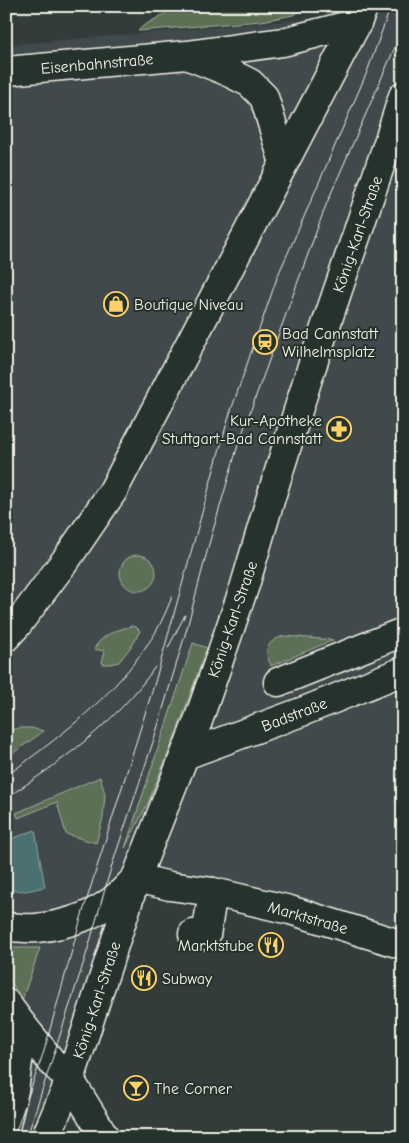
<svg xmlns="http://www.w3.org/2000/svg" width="409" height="1143" viewBox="0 0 409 1143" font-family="'Comic Neue',sans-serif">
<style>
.built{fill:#40494c}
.green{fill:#5b7054;stroke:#a8b09e}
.water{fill:#4c6f72;stroke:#8fa3a1}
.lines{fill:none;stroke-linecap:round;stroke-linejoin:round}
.street-casing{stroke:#f4f1e8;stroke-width:31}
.secondary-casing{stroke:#f4f1e8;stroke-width:31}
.street{stroke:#26332d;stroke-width:28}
.secondary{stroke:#26332d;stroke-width:28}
.tram{stroke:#f4f1e8;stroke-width:1}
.labels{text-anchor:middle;stroke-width:4;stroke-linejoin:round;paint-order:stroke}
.street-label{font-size:16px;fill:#f4f1e8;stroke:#26332d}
.poi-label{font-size:16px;fill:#f4f1e8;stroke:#26332d;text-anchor:start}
</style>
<rect width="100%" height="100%" fill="#323d3b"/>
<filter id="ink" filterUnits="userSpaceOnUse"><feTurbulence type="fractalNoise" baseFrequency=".02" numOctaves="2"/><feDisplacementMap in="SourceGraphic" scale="10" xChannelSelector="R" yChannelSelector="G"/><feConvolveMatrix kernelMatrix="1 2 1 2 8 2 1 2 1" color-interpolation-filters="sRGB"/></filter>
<g filter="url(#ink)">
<path class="built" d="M380,6H403V957L146,890L60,1137H6V45L377,13Z"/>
<g class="green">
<path d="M178,6H310L293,15L262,21L138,31L143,26Z"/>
<circle cx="138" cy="573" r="18"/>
<path d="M132,626L136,627L140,631L133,644L119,662L110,664H103L102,662L105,651L94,649C102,634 117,630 132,626Z"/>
<path d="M284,636L333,640L271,666C270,662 267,658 267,653C265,644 276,638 284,636Z"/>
<path d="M193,643L207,648L174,739L148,803L125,848Z"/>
<path d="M19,728H31L44,731L6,758V731Z"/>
<path d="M100,777L105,794L103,818L96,843L66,834L57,802L18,818L16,813Z"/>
<path d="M6,948H40L22,1000L6,973Z"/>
</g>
<path class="water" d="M35,830L45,887L26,891L6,890V841Z"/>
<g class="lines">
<defs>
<g id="street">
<path d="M189,56L226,71L250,83L264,97L284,163"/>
<path d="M6,71L187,55L283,42L357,23"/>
<path d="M278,682L403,632"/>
<path d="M185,755L304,711L403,671"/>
<path d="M136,878L170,886L213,892L290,910L403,945"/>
<path d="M193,934L206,935L213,892"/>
<path d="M6,1124L14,1090L23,1026"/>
<path d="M46,1137L70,1080"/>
</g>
<g id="secondary">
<path d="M6,637L17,625L68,557L113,491L357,23L364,6"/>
<path d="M6,927C16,927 27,929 37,928C66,925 98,915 119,895C125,890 130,884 135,879"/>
<path d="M6,1003L23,1026L52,1062L70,1080L105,1137"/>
<path d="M70,1080L136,878L198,721L245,585L271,497L310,372L392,131L403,96"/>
</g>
</defs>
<use href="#street" class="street-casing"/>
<use href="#secondary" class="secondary-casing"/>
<use href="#street" class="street"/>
<use href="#secondary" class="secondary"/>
<g class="tram">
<path d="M168,648L185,615"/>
<path d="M6,776C58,738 111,699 147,645C158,631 165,614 172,597"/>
<path d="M6,798C61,762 118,721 155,667"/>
<path d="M14,1137L44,1051L81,918L155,682L228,419L278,275L300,226L367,72L391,6"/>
<path d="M27,1137L87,952L111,868L154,739L187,628L209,544L238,445L326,205L403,29"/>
</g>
</g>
</g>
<defs>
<symbol id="shop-ring" viewBox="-11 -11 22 22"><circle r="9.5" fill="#26332d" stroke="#ffd166" stroke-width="1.5"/><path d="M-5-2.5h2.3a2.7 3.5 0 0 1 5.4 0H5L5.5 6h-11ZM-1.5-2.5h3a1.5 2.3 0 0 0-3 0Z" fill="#ffd166"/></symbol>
<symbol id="station-ring" viewBox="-11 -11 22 22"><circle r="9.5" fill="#26332d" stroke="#ffd166" stroke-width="1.5"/><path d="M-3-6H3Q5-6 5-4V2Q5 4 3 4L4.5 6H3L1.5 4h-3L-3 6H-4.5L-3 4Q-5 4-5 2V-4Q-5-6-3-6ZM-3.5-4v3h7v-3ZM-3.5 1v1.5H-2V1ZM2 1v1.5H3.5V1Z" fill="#ffd166"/></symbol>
<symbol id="pharmacy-ring" viewBox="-11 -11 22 22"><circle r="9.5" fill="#26332d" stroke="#ffd166" stroke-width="1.5"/><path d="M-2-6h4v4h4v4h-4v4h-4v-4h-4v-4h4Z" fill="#ffd166"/></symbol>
<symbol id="restaurant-ring" viewBox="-11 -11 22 22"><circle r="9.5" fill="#26332d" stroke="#ffd166" stroke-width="1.5"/><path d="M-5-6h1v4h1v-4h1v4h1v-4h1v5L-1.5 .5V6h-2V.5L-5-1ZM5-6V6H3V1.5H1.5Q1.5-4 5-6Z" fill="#ffd166"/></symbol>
<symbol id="bar-ring" viewBox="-11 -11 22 22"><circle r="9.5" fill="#26332d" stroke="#ffd166" stroke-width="1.5"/><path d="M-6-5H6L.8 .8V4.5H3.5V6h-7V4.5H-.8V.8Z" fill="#ffd166"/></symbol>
</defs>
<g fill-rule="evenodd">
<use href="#shop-ring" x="102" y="290" width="28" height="28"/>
<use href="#station-ring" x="251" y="328" width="28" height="28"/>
<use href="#pharmacy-ring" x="325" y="415" width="28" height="28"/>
<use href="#restaurant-ring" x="257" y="931" width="28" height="28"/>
<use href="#restaurant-ring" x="130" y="964" width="28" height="28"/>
<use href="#bar-ring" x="122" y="1074" width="28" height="28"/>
</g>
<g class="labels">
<g class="street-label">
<text transform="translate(97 63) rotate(-5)" y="6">Eisenbahnstraße</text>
<text transform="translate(357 234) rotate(-71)" y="6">König-Karl-Straße</text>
<text transform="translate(232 619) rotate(-71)" y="6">König-Karl-Straße</text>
<text transform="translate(294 714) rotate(-21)" y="6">Badstraße</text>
<text transform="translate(308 917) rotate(16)" y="6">Marktstraße</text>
<text transform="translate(96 1000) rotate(-72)" y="6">König-Karl-Straße</text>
</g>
<g class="poi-label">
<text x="134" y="310">Boutique Niveau</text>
<text x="282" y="339">Bad Cannstatt<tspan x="282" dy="18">Wilhelmsplatz</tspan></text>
<text x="322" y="426" text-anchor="end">Kur-Apotheke<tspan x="322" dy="18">Stuttgart-Bad Cannstatt</tspan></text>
<text x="254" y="951" text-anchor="end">Marktstube</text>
<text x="162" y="984">Subway</text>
<text x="154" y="1094">The Corner</text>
</g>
</g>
<rect width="409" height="1143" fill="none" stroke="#26332d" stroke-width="25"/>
<rect x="12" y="12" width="384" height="1118" fill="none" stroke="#f4f1e8" stroke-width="2" filter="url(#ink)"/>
</svg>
